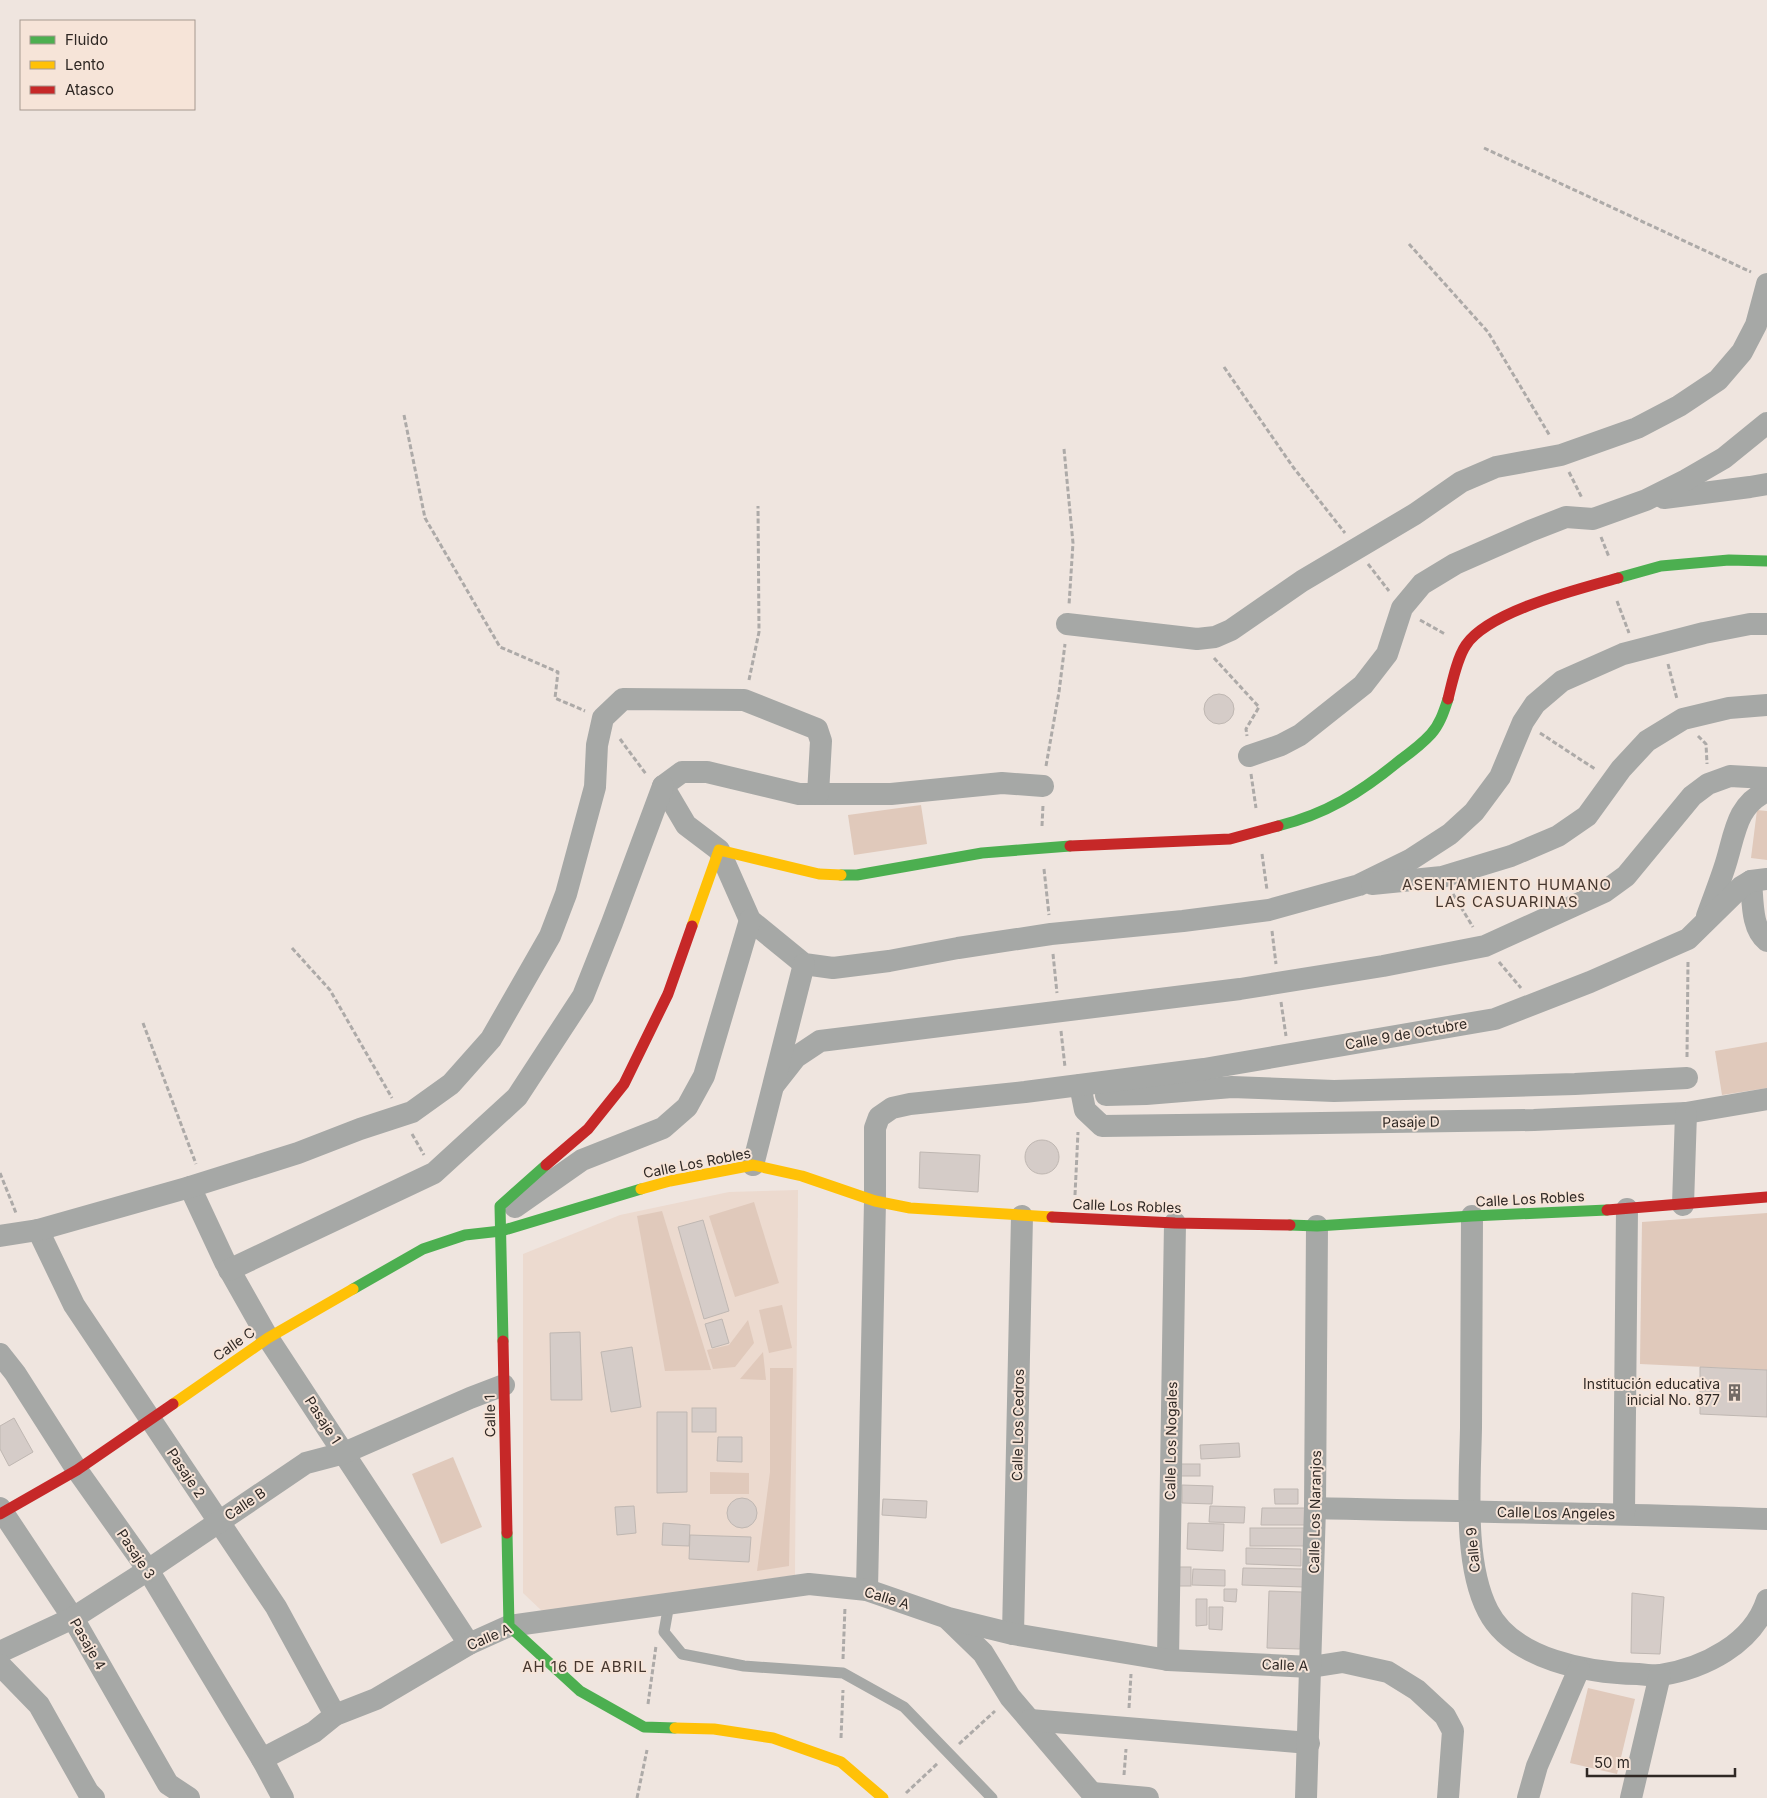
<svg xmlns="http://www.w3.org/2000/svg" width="1767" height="1798" viewBox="0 0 1767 1798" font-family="Inter,sans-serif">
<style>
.built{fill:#ecdacf}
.green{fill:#e0c9bb}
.building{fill:#d5ccc8;stroke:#bfb7b2}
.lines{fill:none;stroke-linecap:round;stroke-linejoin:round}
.path{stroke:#adaaa8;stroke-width:3;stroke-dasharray:5 2.5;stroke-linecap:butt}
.lane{stroke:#a6a8a6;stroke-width:11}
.street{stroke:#a6a8a6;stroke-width:22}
.fast{stroke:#4caf50;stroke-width:11}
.slow{stroke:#ffc107;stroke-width:11}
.jam{stroke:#c62828;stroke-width:11}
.labels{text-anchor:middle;stroke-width:4;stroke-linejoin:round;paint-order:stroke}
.street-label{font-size:14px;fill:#2f2824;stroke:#f6e4d8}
.poi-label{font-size:14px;fill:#2f2824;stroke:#f6e4d8;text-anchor:end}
.neighbourhood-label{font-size:15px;letter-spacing:1px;fill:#47382f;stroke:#f6e4d8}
</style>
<rect width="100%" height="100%" fill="#efe5df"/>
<path class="built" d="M798,1190L795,1575L542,1611L523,1593V1254L620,1215L729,1192Z"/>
<g class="green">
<path d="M921,805L927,844L854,855L848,815Z"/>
<path d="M1757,810L1767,811V860L1751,858Z"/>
<path d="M1767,1042V1088L1722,1095L1715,1051Z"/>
<path d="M754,1202L779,1283L735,1297L709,1216Z"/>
<path d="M662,1211L711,1370L665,1371L637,1216Z"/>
<path d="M1767,1213V1370L1640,1364L1642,1222Z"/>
<path d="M782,1305L792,1348L769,1353L759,1310Z"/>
<path d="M748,1320L754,1343L735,1367L713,1369L707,1350L729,1345Z"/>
<path d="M763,1352L766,1380L740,1379Z"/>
<path d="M770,1368H793L789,1566L757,1571L770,1472Z"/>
<path d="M453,1457L482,1527L441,1544L412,1474Z"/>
<path d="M710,1472L749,1473V1494H710Z"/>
<path d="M1588,1688L1635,1699L1617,1774L1570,1763Z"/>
</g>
<g class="building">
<circle cx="1219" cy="709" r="15"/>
<circle cx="1042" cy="1157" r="17"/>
<path d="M920,1152L980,1155L978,1192L919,1188Z"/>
<path d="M703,1220L729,1311L704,1319L678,1227Z"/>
<path d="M722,1319L729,1343L712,1348L705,1324Z"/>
<path d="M580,1332L582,1400H551L550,1333Z"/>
<path d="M632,1347L641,1407L611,1412L601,1352Z"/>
<path d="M1700,1367L1767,1370V1417L1700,1414Z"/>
<rect x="692" y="1408" width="24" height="24"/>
<path d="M657,1412H687V1492L657,1493Z"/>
<path d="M14,1418L33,1452L9,1466L0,1449V1426Z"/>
<path d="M718,1437H742V1462L717,1461Z"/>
<path d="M1239,1443L1240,1457L1201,1459L1200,1445Z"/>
<rect x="1177" y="1464" width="23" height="12"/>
<path d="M1182,1485L1213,1486L1212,1504L1182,1503Z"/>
<path d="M1274,1489H1298V1504H1275Z"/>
<circle cx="742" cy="1513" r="15"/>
<path d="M883,1499L927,1501L926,1518L882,1515Z"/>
<path d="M634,1506L636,1533L617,1535L615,1507Z"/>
<path d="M1210,1506L1245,1507L1244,1523L1209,1522Z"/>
<path d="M1262,1508H1305V1525H1261Z"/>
<path d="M663,1523L690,1525L689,1546L662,1545Z"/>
<path d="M1188,1523L1224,1524L1223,1551L1187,1549Z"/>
<rect x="1250" y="1528" width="56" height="18"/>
<path d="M690,1535L751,1537L749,1562L689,1559Z"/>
<path d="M1246,1548L1301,1549V1566L1246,1564Z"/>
<rect x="1179" y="1567" width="12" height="19"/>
<path d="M1243,1568L1304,1569V1587L1242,1585Z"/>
<path d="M1193,1569L1225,1570V1586L1192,1585Z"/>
<path d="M1224,1589H1237L1236,1602L1224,1601Z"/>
<path d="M1269,1591L1302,1592L1300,1649L1267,1648Z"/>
<path d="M1632,1593L1664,1597L1660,1654L1631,1653Z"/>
<path d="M1196,1599H1207V1625L1196,1626Z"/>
<path d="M1209,1607H1223L1222,1630L1209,1629Z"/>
</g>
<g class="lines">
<g class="path">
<path d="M1484,148L1751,272"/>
<path d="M1409,244L1488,332L1550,436"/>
<path d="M1224,367L1293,467L1345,533"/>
<path d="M404,415L425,518L500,647L558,672L555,698L585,711"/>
<path d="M1064,449L1073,543L1069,605"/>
<path d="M1569,472L1582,498"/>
<path d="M1601,537L1609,557"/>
<path d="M1368,564L1389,591"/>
<path d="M1617,601L1629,633"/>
<path d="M1420,620L1445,634"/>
<path d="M1214,658L1259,707L1246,729L1247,736"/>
<path d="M1668,664L1677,699"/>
<path d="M749,680L759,632L758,506"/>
<path d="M1540,733L1595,769"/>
<path d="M1698,736L1706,744L1707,764"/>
<path d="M620,739L646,774"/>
<path d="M1046,766L1059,692L1065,644"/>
<path d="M1251,774L1256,808"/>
<path d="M1042,826L1043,805"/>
<path d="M1262,854L1267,890"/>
<path d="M1044,869L1049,915"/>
<path d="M1453,894L1473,927"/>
<path d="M1272,931L1276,964"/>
<path d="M292,948L330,990L392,1098"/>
<path d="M1053,954L1057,993"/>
<path d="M1499,962L1521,988"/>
<path d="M1281,1002L1286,1036"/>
<path d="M143,1023L196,1164"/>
<path d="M1061,1031L1065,1067"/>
<path d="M1687,1057L1688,961"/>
<path d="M412,1134L424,1155"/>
<path d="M0,1173L16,1213"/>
<path d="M1075,1195L1078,1132"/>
<path d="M843,1659L845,1607"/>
<path d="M648,1704L656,1646"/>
<path d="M1129,1708L1131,1674"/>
<path d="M841,1738L843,1690"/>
<path d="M959,1744L995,1711"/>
<path d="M1124,1775L1126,1749"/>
<path d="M906,1793L938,1763"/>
<path d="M637,1798L647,1750"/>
</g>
<path class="lane" d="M669,1604L664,1632L682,1654L744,1666L843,1673L904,1707L992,1798"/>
<g class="street">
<path d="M1664,498L1750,487L1767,484"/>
<path d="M1067,624L1197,639L1215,637L1231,630L1302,581L1415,514L1461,482L1496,467L1561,455L1637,428L1679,406L1718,380L1742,352L1756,325L1767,284"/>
<path d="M1249,756L1281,745L1300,735L1363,685L1387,654L1402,608L1422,584L1455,564L1530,531L1566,517L1593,519L1646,500L1686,480L1724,458L1767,423"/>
<path d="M1043,786L1002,783L891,794H799L707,772H682L663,786L686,825L719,850L750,920L804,964L833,968L889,961L958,948L1051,934L1183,921L1269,910L1359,885L1410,860L1450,834L1474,812L1500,777L1523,722L1535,704L1562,681L1623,654L1704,633L1750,624H1767"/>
<path d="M1751,881C1753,901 1751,928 1767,941"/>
<path d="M1372,884L1442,877L1511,856L1558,836L1587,816L1621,769L1647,741L1683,719L1729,708L1767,705"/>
<path d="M1707,916C1713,900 1719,884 1724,869C1735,838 1734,806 1767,791"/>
<path d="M774,1085L796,1057L820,1041L1240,989L1383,966L1485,946L1604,892L1626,876L1692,796L1708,784L1730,776L1767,778"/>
<path d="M1080,1085L1085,1110L1102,1126L1534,1120L1686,1113L1767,1099"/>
<path d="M1106,1095L1146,1094L1232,1087L1334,1091L1575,1084L1687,1078"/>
<path d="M753,1165L804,964"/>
<path d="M190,1187L225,1262L268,1338L469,1644"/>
<path d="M1683,1205L1686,1113"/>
<path d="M515,1207L582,1160L663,1128L687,1107L704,1076L750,920"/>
<path d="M1472,1216C1471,1287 1471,1358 1471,1428C1470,1483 1463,1563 1488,1611C1513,1660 1589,1673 1638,1674C1646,1675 1654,1676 1661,1675C1704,1668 1753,1644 1767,1600"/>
<path d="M38,1230L74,1305L276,1607L335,1715"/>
<path d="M0,1236L38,1230L190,1187L298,1153L360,1129L412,1112L451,1084L491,1039L550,936L566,894L595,787L597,745L603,718L623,699L744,700L817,729L821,741L818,794"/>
<path d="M229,1270L434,1173L517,1097L583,996L612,923L663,786"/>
<path d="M0,1354L15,1373L77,1470L148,1570L262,1759"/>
<path d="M0,1508L73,1618L168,1784L189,1798"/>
<path d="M1315,1508C1466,1512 1616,1513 1767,1519"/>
<path d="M1624,1513L1627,1209"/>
<path d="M867,1590L875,1201V1128L879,1117L892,1108L910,1104L1025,1092L1204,1069L1495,1019L1590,982L1688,939L1741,887L1751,881L1767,879"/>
<path d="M948,1619L983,1653L1010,1697L1096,1798"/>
<path d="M1013,1634L1022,1216"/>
<path d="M0,1652L73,1618L148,1570L306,1463L344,1453L470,1398L504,1385"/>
<path d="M1168,1660L1175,1223"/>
<path d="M0,1665L39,1705L88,1792L94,1798"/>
<path d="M1030,1720L1309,1743"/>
<path d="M1092,1793L1148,1798"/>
<path d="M283,1798L262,1759L314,1732L335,1715L376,1699L469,1644L509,1626L809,1584L867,1590L948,1618L1013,1634L1168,1660L1311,1667L1343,1662L1388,1672L1417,1690L1445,1716L1453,1731L1448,1798"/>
<path d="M1306,1798L1315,1508L1317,1226"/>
<path d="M1528,1798L1537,1766L1579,1669"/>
<path d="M1631,1798L1660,1675"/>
</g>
<g class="fast">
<path d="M1618,578L1661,566L1729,560L1767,561"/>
<path d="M1278,826C1326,814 1360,793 1399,761C1410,753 1422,744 1431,734C1440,724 1444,711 1448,699"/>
<path d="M841,875H857L982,853L1070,846"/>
<path d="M1290,1225L1317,1226L1472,1216L1607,1210"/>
<path d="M353,1289L423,1249L465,1235L501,1231L641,1189"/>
<path d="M503,1341L500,1206L546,1165"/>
<path d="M507,1533L509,1626L580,1691L644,1727L675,1728"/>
</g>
<g class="slow">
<path d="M692,926L719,850L819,874L841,875"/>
<path d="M641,1189L670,1181L753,1165L802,1176L875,1201L910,1208L1052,1217"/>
<path d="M173,1404L268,1338L353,1289"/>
<path d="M675,1728L714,1729L773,1738L841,1762L883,1798"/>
</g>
<g class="jam">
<path d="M1448,699C1452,683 1457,658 1466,645C1489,611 1579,589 1618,578"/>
<path d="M1070,846L1230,839L1278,826"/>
<path d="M546,1165L588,1129L624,1084L668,994L692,926"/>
<path d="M1607,1210L1767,1197"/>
<path d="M1052,1217L1175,1223L1290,1225"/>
<path d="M503,1341L507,1533"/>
<path d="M0,1514L77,1470L173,1404"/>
</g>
</g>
<defs>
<symbol id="building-bare" viewBox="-9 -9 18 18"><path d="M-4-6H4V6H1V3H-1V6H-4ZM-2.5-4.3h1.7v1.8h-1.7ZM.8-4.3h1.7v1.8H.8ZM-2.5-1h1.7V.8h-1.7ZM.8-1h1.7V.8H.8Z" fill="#726a65" stroke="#f6e4d8" stroke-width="2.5" paint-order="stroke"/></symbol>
</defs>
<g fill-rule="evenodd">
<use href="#building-bare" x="1722" y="1380" width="25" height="25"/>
</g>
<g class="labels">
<g class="street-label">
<text transform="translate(1406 1034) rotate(-10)" y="5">Calle 9 de Octubre</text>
<text transform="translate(1411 1122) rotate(-1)" y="5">Pasaje D</text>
<text transform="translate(697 1163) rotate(-11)" y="5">Calle Los Robles</text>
<text transform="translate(1530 1199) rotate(-3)" y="5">Calle Los Robles</text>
<text transform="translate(1127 1206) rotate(2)" y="5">Calle Los Robles</text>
<text transform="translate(234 1344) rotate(-35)" y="5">Calle C</text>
<text transform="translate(490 1416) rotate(-91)" y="5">Calle 1</text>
<text transform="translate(323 1420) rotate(57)" y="5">Pasaje 1</text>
<text transform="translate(1018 1425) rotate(-89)" y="5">Calle Los Cedros</text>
<text transform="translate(1171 1441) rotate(-89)" y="5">Calle Los Nogales</text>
<text transform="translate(186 1473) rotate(56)" y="5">Pasaje 2</text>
<text transform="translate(245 1504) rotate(-34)" y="5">Calle B</text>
<text transform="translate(1315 1512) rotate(-89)" y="5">Calle Los Naranjos</text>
<text transform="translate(1556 1513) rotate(1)" y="5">Calle Los Angeles</text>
<text transform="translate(1473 1550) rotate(-95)" y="5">Calle 9</text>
<text transform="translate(136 1554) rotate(56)" y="5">Pasaje 3</text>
<text transform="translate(887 1598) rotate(17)" y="5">Calle A</text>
<text transform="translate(489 1637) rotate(-23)" y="5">Calle A</text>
<text transform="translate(88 1644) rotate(60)" y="5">Pasaje 4</text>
<text transform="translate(1285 1665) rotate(2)" y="5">Calle A</text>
</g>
<g class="poi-label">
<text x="1720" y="1389">Institución educativa<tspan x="1720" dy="16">inicial No. 877</tspan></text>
</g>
<g class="neighbourhood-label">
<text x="1507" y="890">ASENTAMIENTO HUMANO<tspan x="1507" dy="17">LAS CASUARINAS</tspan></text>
<text x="585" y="1672">AH 16 DE ABRIL</text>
</g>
</g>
<rect x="20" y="20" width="175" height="90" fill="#f6e4d8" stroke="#a69990"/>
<rect x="30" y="36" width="25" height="8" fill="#4caf50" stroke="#a69990"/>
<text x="65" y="45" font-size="15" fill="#2f2824">Fluido</text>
<rect x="30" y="61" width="25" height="8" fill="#ffc107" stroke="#a69990"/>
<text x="65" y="70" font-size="15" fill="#2f2824">Lento</text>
<rect x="30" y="86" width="25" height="8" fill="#c62828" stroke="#a69990"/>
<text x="65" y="95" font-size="15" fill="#2f2824">Atasco</text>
<path d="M1587 1768v8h148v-8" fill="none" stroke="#2f2824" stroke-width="2.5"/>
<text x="1594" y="1768" font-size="15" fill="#2f2824" stroke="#f6e4d8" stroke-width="4" paint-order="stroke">50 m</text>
</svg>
